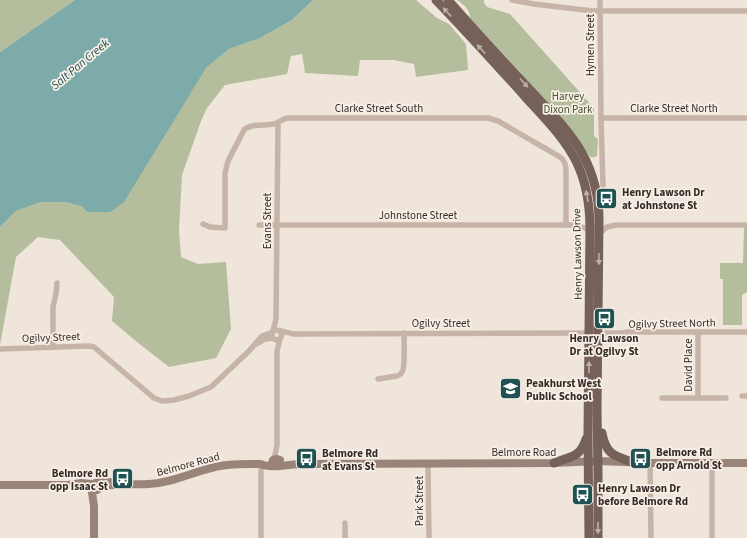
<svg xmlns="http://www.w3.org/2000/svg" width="747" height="538" viewBox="0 0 747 538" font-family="'Source Sans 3',sans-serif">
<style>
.green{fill:#b4be9c}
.water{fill:#7cabaa}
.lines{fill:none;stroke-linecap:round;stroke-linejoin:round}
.street{stroke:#c7b4a8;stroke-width:5.5}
.secondary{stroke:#9a8379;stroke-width:8}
.primary{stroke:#756159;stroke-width:9}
.oneway{fill:#bdafa7}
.labels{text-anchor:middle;stroke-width:3.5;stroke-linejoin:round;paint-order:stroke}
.street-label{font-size:11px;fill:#342b27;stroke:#f8efe7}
.park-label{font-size:11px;fill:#46512d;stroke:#f8efe7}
.poi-label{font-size:11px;font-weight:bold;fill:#342b27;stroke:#f8efe7;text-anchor:start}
.water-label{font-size:12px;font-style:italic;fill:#205253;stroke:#f8efe7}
</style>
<rect width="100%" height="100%" fill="#f0e5db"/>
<g class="green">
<path d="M0,0H75L0,52Z"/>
<path d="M313,0H416L437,18L449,24L466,44L468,70L416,77L414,64L393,60H360L358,76L305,73L302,54L291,56L287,74L225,85L207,108L201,121L182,175L179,230L181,257L198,264L226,262L231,329L216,358L169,367L137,342L112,321L114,297L60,240L38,237L16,257L0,345V227L16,211L41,202H66L83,207L206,68L229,49L260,38L292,20Z"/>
<path d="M457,0H484V3L487,7L510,14L594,108V136L598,139L597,156C595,157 593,158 591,157C588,156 578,138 575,134L519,71L470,18C470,9 464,5 457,0Z"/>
<path d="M744,227H747V292L742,295V325H723V279H720V263H743Z"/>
</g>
<path class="water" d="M75,0H313L292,20L260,38L229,49L206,68L124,202L110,212H87L83,207L66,202H41L16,211L0,227V52Z"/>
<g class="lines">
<g class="street">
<path d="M512,0L534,4L593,11H747"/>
<path d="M600,0L601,118L603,185"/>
<path d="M601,118H747"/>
<path d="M203,224L210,227L225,228V173L228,161L244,130C251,123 265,126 274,124C280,122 283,118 289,118H488L498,121L560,157C565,161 566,165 566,172V225"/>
<path d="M259,225H577L590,230"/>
<path d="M599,234L607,227L616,225H747"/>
<path d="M273,331L276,319L278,123"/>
<path d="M280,332L282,335L280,339L276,340C271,338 269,331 276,330C278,330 290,333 293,334L589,333"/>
<path d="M598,339L606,333H622L628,332H747"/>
<path d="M256,344L265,339L273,338"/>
<path d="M53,347V307L56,294L57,283"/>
<path d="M0,349L89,346L94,347L154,398L162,401L174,400L189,396L211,387L249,351L262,336L273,332"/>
<path d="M378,379L397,376C400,375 402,373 403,370C405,362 404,342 404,333"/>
<path d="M742,396H747"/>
<path d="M662,398H726"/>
<path d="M698,398V332"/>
<path d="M274,460L277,445V351L280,339"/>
<path d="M428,463L429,538"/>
<path d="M650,463L651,538"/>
<path d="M261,464V538"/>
<path d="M345,523V538"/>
<path d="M712,538V463"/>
</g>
<g class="secondary">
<path d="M275,466L272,463L273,460L277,459L280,460"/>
<path d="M0,485H68L81,483L92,484"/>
<path d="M97,490C108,482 135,485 149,484C173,483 192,472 215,467C230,463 246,464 261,464C270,469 291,464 302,464L554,463L598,461L650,463H747"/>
<path d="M94,538V506L91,486C97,480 107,481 114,483"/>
</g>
<g class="primary">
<path d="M436,0C465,30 493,61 521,92C540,114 563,135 576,161C587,183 590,206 590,230L588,434L589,538"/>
<path d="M448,0C476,32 505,63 534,94C550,112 570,131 582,153C593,173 599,196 599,220L597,410L598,472V538"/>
<path d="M602,433C606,456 616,456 635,463"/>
<path d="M554,463C571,456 580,458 586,439"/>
</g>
</g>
<defs><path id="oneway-solid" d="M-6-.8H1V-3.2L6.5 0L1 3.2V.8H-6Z"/></defs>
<g class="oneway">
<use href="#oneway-solid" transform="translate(447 12) rotate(-133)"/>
<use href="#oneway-solid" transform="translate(481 49) rotate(-133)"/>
<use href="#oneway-solid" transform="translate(524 83) rotate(48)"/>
<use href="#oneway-solid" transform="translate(587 196) rotate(-100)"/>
<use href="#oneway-solid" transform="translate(599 259) rotate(90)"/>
<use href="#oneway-solid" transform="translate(589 367) rotate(-89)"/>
<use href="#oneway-solid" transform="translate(598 528) rotate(90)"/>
</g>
<defs>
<symbol id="bus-square" viewBox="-11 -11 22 22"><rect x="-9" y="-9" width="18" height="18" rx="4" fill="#205253" stroke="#f8efe7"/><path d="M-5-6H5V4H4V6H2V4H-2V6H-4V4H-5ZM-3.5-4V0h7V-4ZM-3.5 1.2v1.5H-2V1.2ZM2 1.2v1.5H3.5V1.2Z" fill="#fff"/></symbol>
<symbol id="school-square" viewBox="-11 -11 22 22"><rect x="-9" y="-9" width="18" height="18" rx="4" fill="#205253" stroke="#f8efe7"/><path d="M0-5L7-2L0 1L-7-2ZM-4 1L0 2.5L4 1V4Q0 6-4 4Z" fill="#fff"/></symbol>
</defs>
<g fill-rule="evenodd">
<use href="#bus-square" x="594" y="186" width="25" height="25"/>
<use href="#bus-square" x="592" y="306" width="25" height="25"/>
<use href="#school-square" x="498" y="376" width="25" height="25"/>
<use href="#bus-square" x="628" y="446" width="25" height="25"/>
<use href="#bus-square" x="294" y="446" width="25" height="25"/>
<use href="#bus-square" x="110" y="466" width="25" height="25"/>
<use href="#bus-square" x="570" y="482" width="25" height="25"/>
</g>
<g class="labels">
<g class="street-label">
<text transform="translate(590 45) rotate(-90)" y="4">Hymen Street</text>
<text x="379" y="112">Clarke Street South</text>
<text x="674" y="112">Clarke Street North</text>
<text x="418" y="219">Johnstone Street</text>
<text transform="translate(267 221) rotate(-90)" y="4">Evans Street</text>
<text transform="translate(577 254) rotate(-91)" y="4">Henry Lawson Drive</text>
<text x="441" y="327">Ogilvy Street</text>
<text transform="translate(672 323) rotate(-1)" y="4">Ogilvy Street North</text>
<text transform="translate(51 337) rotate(-2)" y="4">Ogilvy Street</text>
<text transform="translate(688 365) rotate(-90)" y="4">David Place</text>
<text x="524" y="456">Belmore Road</text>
<text transform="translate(188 464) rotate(-15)" y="4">Belmore Road</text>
<text transform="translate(419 501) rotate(-90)" y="4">Park Street</text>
</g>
<g class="park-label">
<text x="568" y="100">Harvey<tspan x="568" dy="13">Dixon Park</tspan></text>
</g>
<g class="poi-label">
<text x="622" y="196">Henry Lawson Dr<tspan x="622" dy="13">at Johnstone St</tspan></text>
<text x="604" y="342" text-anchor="middle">Henry Lawson<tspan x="604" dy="13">Dr at Ogilvy St</tspan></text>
<text x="526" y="387">Peakhurst West<tspan x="526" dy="13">Public School</tspan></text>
<text x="656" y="456">Belmore Rd<tspan x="656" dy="13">opp Arnold St</tspan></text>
<text x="322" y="457">Belmore Rd<tspan x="322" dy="13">at Evans St</tspan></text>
<text x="108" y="477" text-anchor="end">Belmore Rd<tspan x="108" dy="13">opp Isaac St</tspan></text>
<text x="598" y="492">Henry Lawson Dr<tspan x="598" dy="13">before Belmore Rd</tspan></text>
</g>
<g class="water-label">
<text transform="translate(80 64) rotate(-40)" y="4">Salt Pan Creek</text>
</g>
</g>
</svg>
